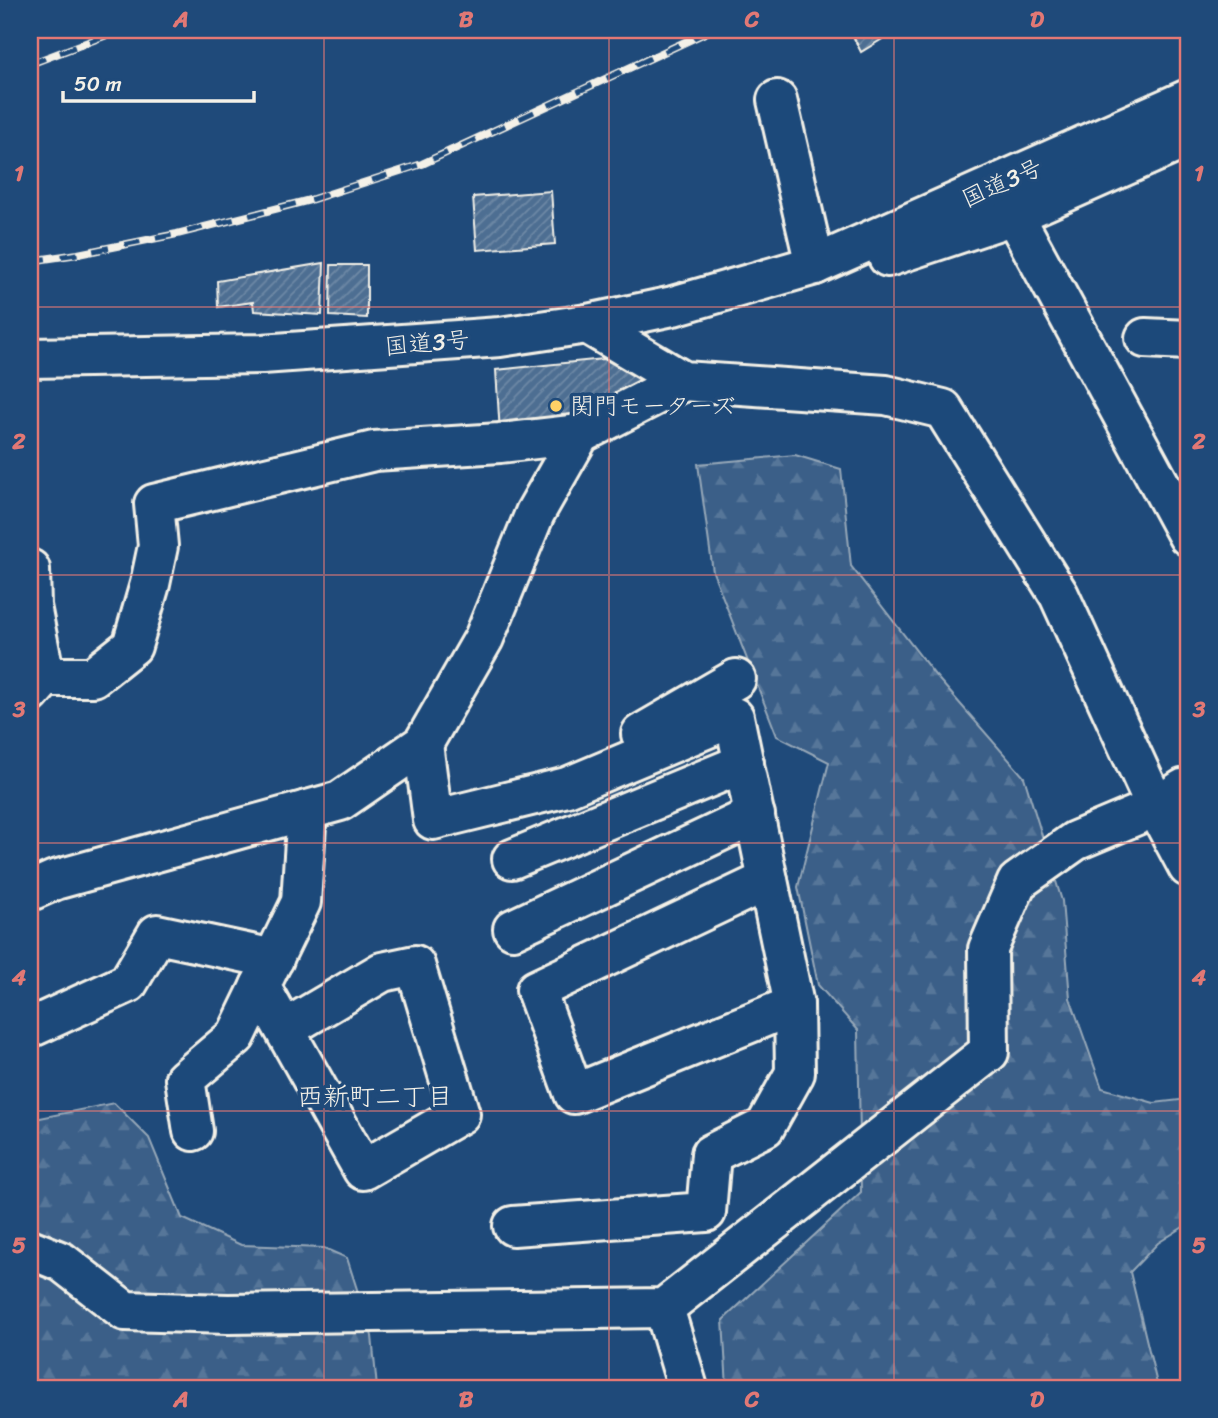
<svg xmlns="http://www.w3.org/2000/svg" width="1218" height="1418" viewBox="0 0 1218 1418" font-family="Sriracha,'Klee One',sans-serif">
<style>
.forest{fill:url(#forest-firs);stroke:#97a8b8;stroke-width:2}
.building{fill:url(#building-hatch);stroke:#f4f1e8;stroke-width:2}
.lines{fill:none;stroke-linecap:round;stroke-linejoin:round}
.minor-casing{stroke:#f4f1e8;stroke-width:44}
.highway-casing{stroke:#f4f1e8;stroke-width:44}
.minor{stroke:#1f4a7a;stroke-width:38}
.highway{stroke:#1f4a7a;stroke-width:38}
.rail-casing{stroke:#f4f1e8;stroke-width:8}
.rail{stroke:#1f4a7a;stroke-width:5;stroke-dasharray:16;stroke-linecap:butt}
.grid{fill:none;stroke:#e27875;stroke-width:2;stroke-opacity:0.55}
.poi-dot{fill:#ffd166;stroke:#1f4a7a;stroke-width:2.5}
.labels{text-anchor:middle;stroke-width:7;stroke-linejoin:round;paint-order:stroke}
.street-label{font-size:24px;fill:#f4f1e8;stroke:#1f4a7a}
.poi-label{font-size:24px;fill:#f4f1e8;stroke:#1f4a7a;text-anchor:start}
.neighbourhood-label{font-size:26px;fill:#f4f1e8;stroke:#1f4a7a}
.neatline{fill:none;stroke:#e27875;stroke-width:2.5}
.grid-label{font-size:23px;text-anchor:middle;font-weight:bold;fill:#e27875}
</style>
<defs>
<pattern id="forest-firs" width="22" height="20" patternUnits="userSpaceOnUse" patternTransform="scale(1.75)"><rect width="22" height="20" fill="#3a5f88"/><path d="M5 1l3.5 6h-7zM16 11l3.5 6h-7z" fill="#577699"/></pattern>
<pattern id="building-hatch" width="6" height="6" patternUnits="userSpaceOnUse" patternTransform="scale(1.75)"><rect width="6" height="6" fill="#4d6e92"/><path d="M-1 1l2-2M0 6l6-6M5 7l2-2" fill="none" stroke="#708aa6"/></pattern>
</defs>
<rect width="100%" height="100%" fill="#1f4a7a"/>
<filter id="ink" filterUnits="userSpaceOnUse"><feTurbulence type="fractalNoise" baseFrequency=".0143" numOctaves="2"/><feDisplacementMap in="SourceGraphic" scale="14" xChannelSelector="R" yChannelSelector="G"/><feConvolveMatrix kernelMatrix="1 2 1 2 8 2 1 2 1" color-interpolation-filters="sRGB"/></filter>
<g filter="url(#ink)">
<g class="forest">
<path d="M795,455L841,469L851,566L935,675L1024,777L1062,901L1070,998L1102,1088L1154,1103L1188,1099V1224L1158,1243L1130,1272L1158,1388H727L723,1320L861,1192L858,1030L818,985L798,887L829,762L777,736L713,572L698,464Z"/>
<path d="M114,1103L149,1138L182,1218L241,1245L324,1248L347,1258L372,1336L377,1388H30V1120Z"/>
</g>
<g class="building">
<path d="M850,30H897L861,52Z"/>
<path d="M551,191L555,244L477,250L473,197Z"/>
<path d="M324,263L322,315L254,311L253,302L218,307L217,281Z"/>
<path d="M331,265H367V318L330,316Z"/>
<path d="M604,359L646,377V389L579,422L500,433L496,370Z"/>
</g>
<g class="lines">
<defs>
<g id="minor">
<path d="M777,100L815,265"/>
<path d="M1014,215L1188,536"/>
<path d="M587,324L683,381L886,395L943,409L1059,595L1156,807L1188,867"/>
<path d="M1145,338L1188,340"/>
<path d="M30,569L31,606L45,677"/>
<path d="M30,694L45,677H93L132,646L150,584L158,546L154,504L374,451L500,443L580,434"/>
<path d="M641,734L736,679"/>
<path d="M423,744L433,820L567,787L734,717L794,1005L795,1073L765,1127L711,1154L706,1212L513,1226"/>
<path d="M512,859L744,763"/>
<path d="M768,880L536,990L574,1094L794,1005"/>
<path d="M30,891L55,880L340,801L423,744L484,638L535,513L580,434L683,381"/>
<path d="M513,929L755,815"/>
<path d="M260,986L363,1170L460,1114L415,965L382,972L285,1029"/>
<path d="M30,1028L128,983L157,934L274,959"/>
<path d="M193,1131L185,1079L236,1036L301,902L307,810"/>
<path d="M30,1249L62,1262L125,1311L228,1314L664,1308L989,1052L988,949L1017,882L1075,841L1156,807L1183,789L1188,791"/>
<path d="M664,1308L688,1388"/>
</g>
<g id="highway">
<path d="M888,257L1014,215L1188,138"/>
<path d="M30,358L262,354L500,337L587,324L673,306L815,265L1188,99"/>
</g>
</defs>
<use href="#minor" class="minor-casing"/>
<use href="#highway" class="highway-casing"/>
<use href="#minor" class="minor"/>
<use href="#highway" class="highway"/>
<defs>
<g id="rail">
<path d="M30,64L120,30"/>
<path d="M30,261L78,254L177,234L310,200L422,164L711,30"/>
</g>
</defs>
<use href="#rail" class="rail-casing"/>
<use href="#rail" class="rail"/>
</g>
</g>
<path class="grid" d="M324,30V1388M609,30V1388M894,30V1388M30,307H1188M30,575H1188M30,843H1188M30,1111H1188"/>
<circle class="poi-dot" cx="556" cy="406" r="7"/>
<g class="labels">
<g class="street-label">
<text transform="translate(1002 183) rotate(-24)" y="8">国道3号</text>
<text transform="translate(427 343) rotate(-5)" y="8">国道3号</text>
</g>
<g class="poi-label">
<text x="570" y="414">関門モーターズ</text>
</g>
<g class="neighbourhood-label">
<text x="375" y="1105">西新町二丁目</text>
</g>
</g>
<rect width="1218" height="1418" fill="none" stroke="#1f4a7a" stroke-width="77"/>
<path d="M63 91v10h191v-10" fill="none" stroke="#f4f1e8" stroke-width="3.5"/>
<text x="74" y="91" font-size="21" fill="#f4f1e8" stroke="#1f4a7a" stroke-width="5" paint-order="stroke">50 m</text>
<rect x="38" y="38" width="1142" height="1342" class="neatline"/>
<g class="grid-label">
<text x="181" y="27">A</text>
<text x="466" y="27">B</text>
<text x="752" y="27">C</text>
<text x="1037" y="27">D</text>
<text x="19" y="181">1</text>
<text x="1199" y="181">1</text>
<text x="19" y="449">2</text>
<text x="1199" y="449">2</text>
<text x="19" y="717">3</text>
<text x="1199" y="717">3</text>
<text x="19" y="985">4</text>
<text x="1199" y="985">4</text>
<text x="19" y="1253">5</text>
<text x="1199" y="1253">5</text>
<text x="181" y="1407">A</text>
<text x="466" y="1407">B</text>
<text x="752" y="1407">C</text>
<text x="1037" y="1407">D</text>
</g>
</svg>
